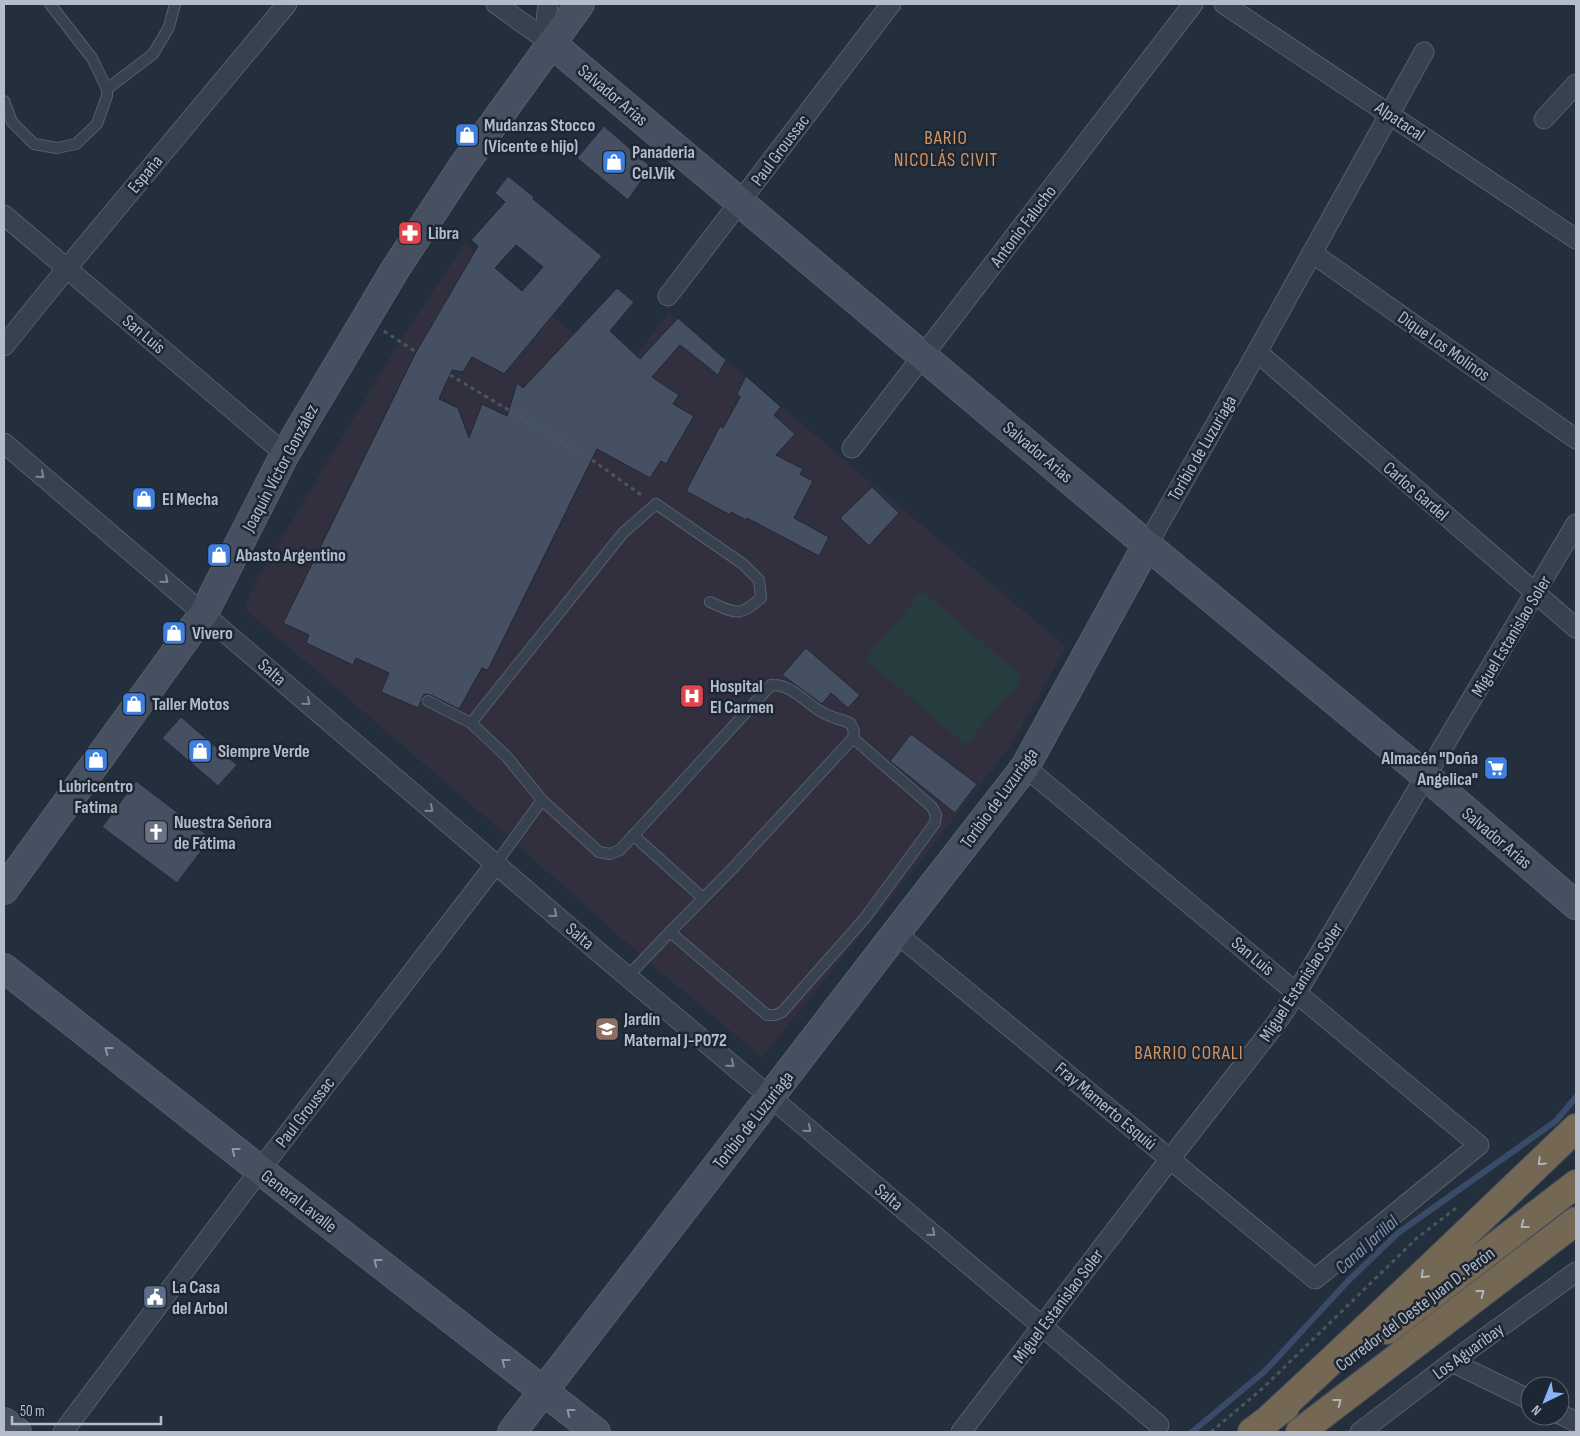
<svg xmlns="http://www.w3.org/2000/svg" width="1580" height="1436" viewBox="0 0 1580 1436" font-family="'Sofia Sans Condensed',sans-serif">
<style>
.medical{fill:#32303f}
.green{fill:#263c3f}
.lines{fill:none;stroke-linecap:round;stroke-linejoin:round}
.stream{stroke:#394c67;stroke-width:6}
.building{fill:#455162;stroke:#1f2835;fill-rule:evenodd}
.lane-casing{stroke:#565f6c;stroke-width:12}
.street-casing{stroke:#565f6c;stroke-width:21}
.secondary-casing{stroke:#565f6c;stroke-width:30}
.highway-casing{stroke:#434c59;stroke-width:30}
.path{stroke:#44595c;stroke-width:3;stroke-dasharray:4 4;stroke-linecap:butt}
.lane{stroke:#38414e;stroke-width:10}
.street{stroke:#38414e;stroke-width:19}
.secondary{stroke:#465061;stroke-width:28}
.highway{stroke:#746855;stroke-width:28}
.oneway{stroke:#7c8592}
.oneway2{stroke:#8e96a5}
.oneway3{stroke:#aeb4bd}
.labels{text-anchor:middle;stroke-width:5;stroke-linejoin:round;paint-order:stroke}
.street-label{font-size:18px;fill:#b4bcc9;stroke:#1d2633}
.poi-label{font-size:18px;font-weight:bold;fill:#b4bcc9;stroke:#1d2633;text-anchor:start}
.neighbourhood-label{font-size:19px;letter-spacing:1px;fill:#d59563;stroke:#1d2633}
.water-label{font-size:19px;font-style:italic;fill:#7c92b1;stroke:#1d2633}
</style>
<rect width="100%" height="100%" fill="#242f3e"/>
<path class="medical" d="M465,243L622,374L669,312L1066,647L1011,745L888,902L762,1057L644,958L512,840L244,608L257,579L400,341Z"/>
<path class="green" d="M922,591L1023,677L966,745L865,659Z"/>
<g class="lines">
<path class="stream" d="M1192,1432L1265,1371L1348,1281L1398,1233L1556,1121L1576,1097"/>
</g>
<g class="building">
<path d="M604,126L651,167L628,200L577,158Z"/>
<path d="M508,176L534,197L533,199L602,256L504,374L472,357L463,372L452,370L439,399L458,408L469,438L482,404L507,416L517,383L523,388L617,288L634,302L610,331L640,359L678,318L726,360L718,375L680,345L652,377L679,395L673,404L694,416L666,464L661,461L650,478L597,449L488,670L482,668L459,709L431,695L424,694L418,708L381,692L389,673L356,658L353,665L306,643L309,635L283,623L416,352L478,246L471,240L505,202L495,193ZM516,245L543,267L522,291L495,268Z"/>
<path d="M746,376L781,407L774,415L795,434L776,455L803,469L800,474L813,481L794,518L829,537L819,556L747,518L746,520L731,512L730,515L686,491L720,426L723,428L740,397L737,394Z"/>
<path d="M872,487L899,513L869,546L840,518Z"/>
<path d="M806,648L860,695L848,708L831,693L822,704L782,675Z"/>
<path d="M181,717L237,765L218,786L162,738Z"/>
<path d="M911,734L977,784L955,813L890,761Z"/>
<path d="M136,781L211,838L177,883L102,827Z"/>
</g>
<g class="lines">
<defs>
<g id="lane">
<path d="M107,89L153,54L169,27L175,4"/>
<path d="M4,101L12,122L34,144L57,148L76,144L97,124L107,96V89L92,58L50,4"/>
<path d="M428,701L471,723L507,757L542,800"/>
<path d="M471,723L623,533L656,504L743,564L759,580L761,598C739,618 735,613 710,602"/>
<path d="M633,835L703,898"/>
<path d="M495,865L542,800L599,852L610,854L620,850L771,685C791,684 804,701 820,711C829,717 840,719 850,723L854,731L853,738L733,868L670,932L767,1015H775L782,1012L865,918L935,823L936,815L932,807L853,738"/>
<path d="M627,977L670,932"/>
</g>
<g id="street">
<path d="M496,4L551,43"/>
<path d="M548,4L546,21L551,43"/>
<path d="M1224,4L1576,239"/>
<path d="M1544,119L1576,84"/>
<path d="M4,215L285,454"/>
<path d="M1312,253L1576,439"/>
<path d="M668,296L891,4"/>
<path d="M4,346L67,268L287,4"/>
<path d="M1257,352L1576,628"/>
<path d="M4,443L596,950L1159,1425"/>
<path d="M852,448L1193,4"/>
<path d="M1147,545L1257,352L1424,52"/>
<path d="M896,933L1315,1279L1479,1145L1025,767"/>
<path d="M1452,1362L1530,1400"/>
<path d="M1560,1414L1576,1422"/>
<path d="M63,1432L260,1170L495,865"/>
<path d="M961,1432L1170,1159L1275,1025L1297,992L1576,524"/>
<path d="M1360,1432L1452,1362L1576,1272"/>
</g>
<g id="secondary">
<path d="M551,43L1147,545L1427,777L1576,905"/>
<path d="M4,890L204,613L285,454L396,268L463,166L580,4"/>
<path d="M4,968L260,1170L596,1432"/>
<path d="M4,1422L17,1432"/>
<path d="M512,1432L896,933L1025,767L1147,545"/>
</g>
<g id="highway">
<path d="M1387,1330L1576,1184"/>
<path d="M1271,1417C1374,1322 1475,1225 1576,1128"/>
<path d="M1252,1432L1285,1407"/>
<path d="M1300,1432L1576,1221"/>
</g>
</defs>
<use href="#lane" class="lane-casing"/>
<use href="#street" class="street-casing"/>
<use href="#secondary" class="secondary-casing"/>
<use href="#highway" class="highway-casing"/>
<g class="path">
<path d="M384,331L416,352"/>
<path d="M450,375L579,452"/>
<path d="M592,460L644,497"/>
<path d="M1211,1432L1263,1388L1417,1238L1456,1208"/>
</g>
<use href="#lane" class="lane"/>
<use href="#street" class="street"/>
<use href="#secondary" class="secondary"/>
<use href="#highway" class="highway"/>
</g>
<defs><path id="oneway-chevron" d="M-2-3.5L2.5 0L-2 3.5" fill="none" stroke-width="1.6" stroke-linecap="round" stroke-linejoin="round" transform="scale(1.25)"/></defs>
<g class="oneway">
<use href="#oneway-chevron" transform="translate(41 475) rotate(40)"/>
<use href="#oneway-chevron" transform="translate(165 580) rotate(40)"/>
<use href="#oneway-chevron" transform="translate(307 702) rotate(41)"/>
<use href="#oneway-chevron" transform="translate(430 809) rotate(41)"/>
<use href="#oneway-chevron" transform="translate(554 914) rotate(40)"/>
<use href="#oneway-chevron" transform="translate(731 1064) rotate(40)"/>
<use href="#oneway-chevron" transform="translate(808 1129) rotate(40)"/>
<use href="#oneway-chevron" transform="translate(932 1233) rotate(40)"/>
</g>
<g class="oneway2">
<use href="#oneway-chevron" transform="translate(108 1050) rotate(-142)"/>
<use href="#oneway-chevron" transform="translate(235 1151) rotate(-142)"/>
<use href="#oneway-chevron" transform="translate(377 1262) rotate(-142)"/>
<use href="#oneway-chevron" transform="translate(505 1362) rotate(-142)"/>
<use href="#oneway-chevron" transform="translate(570 1412) rotate(-142)"/>
</g>
<g class="oneway3">
<use href="#oneway-chevron" transform="translate(1541 1162) rotate(136)"/>
<use href="#oneway-chevron" transform="translate(1524 1225) rotate(142)"/>
<use href="#oneway-chevron" transform="translate(1424 1275) rotate(135)"/>
<use href="#oneway-chevron" transform="translate(1481 1293) rotate(-37)"/>
<use href="#oneway-chevron" transform="translate(1338 1402) rotate(-38)"/>
</g>
<defs>
<symbol id="shop-square" viewBox="-11 -11 22 22"><rect x="-9" y="-9" width="18" height="18" rx="4" fill="#3f7fe0" stroke="#1d2633"/><path d="M-5-2.5h2.3a2.7 3.5 0 0 1 5.4 0H5L5.5 6h-11ZM-1.5-2.5h3a1.5 2.3 0 0 0-3 0Z" fill="#fff"/></symbol>
<symbol id="pharmacy-square" viewBox="-11 -11 22 22"><rect x="-9" y="-9" width="18" height="18" rx="4" fill="#e0444e" stroke="#1d2633"/><path d="M-2-6h4v4h4v4h-4v4h-4v-4h-4v-4h4Z" fill="#fff"/></symbol>
<symbol id="hospital-square" viewBox="-11 -11 22 22"><rect x="-9" y="-9" width="18" height="18" rx="4" fill="#e0444e" stroke="#1d2633"/><path d="M-5-5h3v3.5h4V-5h3V5h-3V1.5h-4V5h-3Z" fill="#fff"/></symbol>
<symbol id="supermarket-square" viewBox="-11 -11 22 22"><rect x="-9" y="-9" width="18" height="18" rx="4" fill="#3f7fe0" stroke="#1d2633"/><path d="M-6-5.5h2.5l.6 2H6L4.5 2H-2.5L-4.4-4H-6ZM-1.5 3.2a1.3 1.3 0 1 0 .1 0ZM3 3.2a1.3 1.3 0 1 0 .1 0Z" fill="#fff"/></symbol>
<symbol id="church-square" viewBox="-11 -11 22 22"><rect x="-9" y="-9" width="18" height="18" rx="4" fill="#6b7280" stroke="#1d2633"/><path d="M-1.2-6h2.4v3.5h3.3v2.4h-3.3V6h-2.4V-.1h-3.3v-2.4h3.3Z" fill="#fff"/></symbol>
<symbol id="school-square" viewBox="-11 -11 22 22"><rect x="-9" y="-9" width="18" height="18" rx="4" fill="#8d6e63" stroke="#1d2633"/><path d="M0-5L7-2L0 1L-7-2ZM-4 1L0 2.5L4 1V4Q0 6-4 4Z" fill="#fff"/></symbol>
<symbol id="civic-square" viewBox="-11 -11 22 22"><rect x="-9" y="-9" width="18" height="18" rx="4" fill="#5c6f8a" stroke="#1d2633"/><path d="M-.6-6.5H3V-4.5H.6V-3L4-1V1h2V6H-6V1h2V-1L-.6-3ZM-1.2 2.5V6h2.4V2.5Z" fill="#fff"/></symbol>
</defs>
<g fill-rule="evenodd">
<use href="#shop-square" x="453" y="121" width="28" height="28"/>
<use href="#shop-square" x="600" y="148" width="28" height="28"/>
<use href="#pharmacy-square" x="396" y="219" width="28" height="28"/>
<use href="#shop-square" x="130" y="485" width="28" height="28"/>
<use href="#shop-square" x="205" y="541" width="28" height="28"/>
<use href="#shop-square" x="160" y="619" width="28" height="28"/>
<use href="#hospital-square" x="678" y="682" width="28" height="28"/>
<use href="#shop-square" x="120" y="690" width="28" height="28"/>
<use href="#shop-square" x="186" y="737" width="28" height="28"/>
<use href="#shop-square" x="82" y="746" width="28" height="28"/>
<use href="#supermarket-square" x="1482" y="754" width="28" height="28"/>
<use href="#church-square" x="142" y="818" width="28" height="28"/>
<use href="#school-square" x="593" y="1015" width="28" height="28"/>
<use href="#civic-square" x="141" y="1283" width="28" height="28"/>
</g>
<g class="labels">
<g class="street-label">
<text transform="translate(613 95) rotate(40)" y="6">Salvador Arias</text>
<text transform="translate(1400 121) rotate(34)" y="6">Alpatacal</text>
<text transform="translate(780 150) rotate(-53)" y="6">Paul Groussac</text>
<text transform="translate(145 174) rotate(-50)" y="6">España</text>
<text transform="translate(1023 226) rotate(-53)" y="6">Antonio Falucho</text>
<text transform="translate(144 334) rotate(40)" y="6">San Luis</text>
<text transform="translate(1444 346) rotate(35)" y="6">Dique Los Molinos</text>
<text transform="translate(1202 448) rotate(-60)" y="6">Toribio de Luzuriaga</text>
<text transform="translate(1038 452) rotate(40)" y="6">Salvador Arias</text>
<text transform="translate(280 468) rotate(-62)" y="6">Joaquín Víctor González</text>
<text transform="translate(1416 491) rotate(41)" y="6">Carlos Gardel</text>
<text transform="translate(1511 636) rotate(-59)" y="6">Miguel Estanislao Soler</text>
<text transform="translate(272 672) rotate(41)" y="6">Salta</text>
<text transform="translate(999 798) rotate(-54)" y="6">Toribio de Luzuriaga</text>
<text transform="translate(1497 838) rotate(40)" y="6">Salvador Arias</text>
<text transform="translate(580 936) rotate(40)" y="6">Salta</text>
<text transform="translate(1253 956) rotate(40)" y="6">San Luis</text>
<text transform="translate(1301 982) rotate(-57)" y="6">Miguel Estanislao Soler</text>
<text transform="translate(1106 1106) rotate(40)" y="6">Fray Mamerto Esquiú</text>
<text transform="translate(305 1112) rotate(-52)" y="6">Paul Groussac</text>
<text transform="translate(753 1120) rotate(-52)" y="6">Toribio de Luzuriaga</text>
<text transform="translate(889 1197) rotate(40)" y="6">Salta</text>
<text transform="translate(299 1201) rotate(38)" y="6">General Lavalle</text>
<text transform="translate(1058 1306) rotate(-53)" y="6">Miguel Estanislao Soler</text>
<text transform="translate(1415 1309) rotate(-37)" y="6">Corredor del Oeste Juan D. Perón</text>
<text transform="translate(1468 1351) rotate(-36)" y="6">Los Aguaribay</text>
</g>
<g class="poi-label">
<text x="484" y="131">Mudanzas Stocco<tspan x="484" dy="21">(Vicente e hijo)</tspan></text>
<text x="632" y="158">Panaderia<tspan x="632" dy="21">Cel.Vik</tspan></text>
<text x="428" y="239">Libra</text>
<text x="162" y="505">El Mecha</text>
<text x="236" y="561">Abasto Argentino</text>
<text x="192" y="639">Vivero</text>
<text x="710" y="692">Hospital<tspan x="710" dy="21">El Carmen</tspan></text>
<text x="152" y="710">Taller Motos</text>
<text x="218" y="757">Siempre Verde</text>
<text x="1478" y="764" text-anchor="end">Almacén "Doña<tspan x="1478" dy="21">Angelica"</tspan></text>
<text x="96" y="792" text-anchor="middle">Lubricentro<tspan x="96" dy="21">Fatima</tspan></text>
<text x="174" y="828">Nuestra Señora<tspan x="174" dy="21">de Fátima</tspan></text>
<text x="624" y="1025">Jardín<tspan x="624" dy="21">Maternal J-P072</tspan></text>
<text x="172" y="1293">La Casa<tspan x="172" dy="21">del Arbol</tspan></text>
</g>
<g class="neighbourhood-label">
<text x="946" y="144">BARIO<tspan x="946" dy="22">NICOLÁS CIVIT</tspan></text>
<text x="1189" y="1059">BARRIO CORALI</text>
</g>
<g class="water-label">
<text transform="translate(1366 1244) rotate(-42)" y="7">Canal Jarillal</text>
</g>
</g>
<rect width="1580" height="1436" fill="none" stroke="#b4bcc9" stroke-width="10"/>
<g transform="translate(1545 1401) rotate(223)"><circle r="24" fill="#1d2633" stroke="#59626f"/>
<path d="M0-4L9 19L0 12L-9 19Z" fill="#8ab4f8"/>
<text y="-8" font-size="14" font-weight="bold" text-anchor="middle" fill="#b4bcc9">N</text>
</g>
<path d="M12 1416v8h149v-8" fill="none" stroke="#b4bcc9" stroke-width="2.5"/>
<text x="20" y="1416" font-size="15" fill="#b4bcc9" stroke="#1d2633" stroke-width="4" paint-order="stroke">50 m</text>
</svg>
